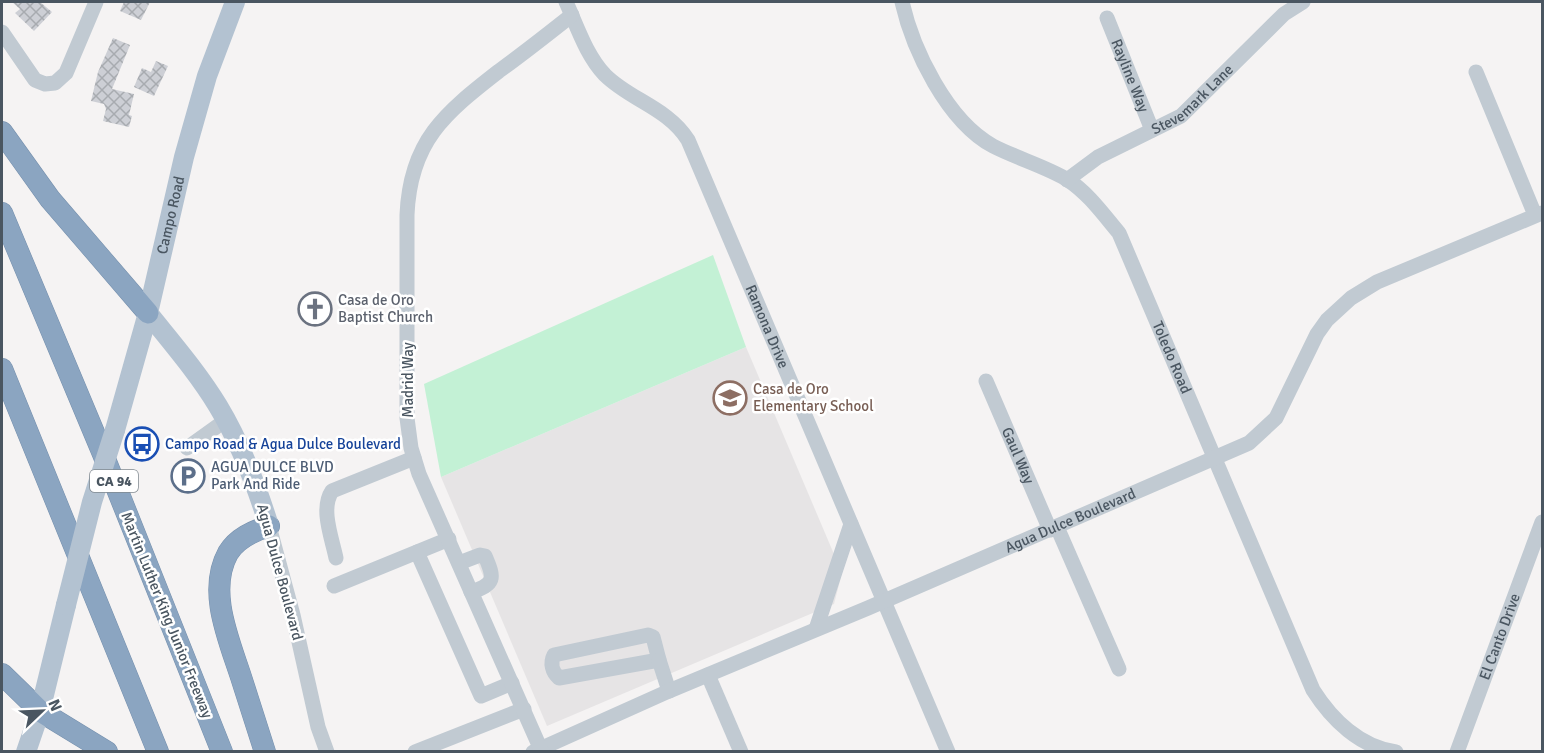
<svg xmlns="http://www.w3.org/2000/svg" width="1544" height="753" viewBox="0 0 1544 753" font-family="Signika,sans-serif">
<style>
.education{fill:#e6e4e5}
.green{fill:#c3f1d5}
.building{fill:url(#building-cross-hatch)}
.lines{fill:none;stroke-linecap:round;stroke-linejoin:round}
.highway-casing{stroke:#7690ad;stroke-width:22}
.minor{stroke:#c1cad2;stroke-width:15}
.major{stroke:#b3c2d1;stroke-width:20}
.highway{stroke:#8ba5c1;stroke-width:21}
.major-bridge{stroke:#b3c2d1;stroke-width:20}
.labels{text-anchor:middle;stroke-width:5;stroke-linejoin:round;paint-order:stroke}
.shield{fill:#fff;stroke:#808990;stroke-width:1.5}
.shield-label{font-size:14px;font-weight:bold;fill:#4a5661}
.street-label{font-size:15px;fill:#4a5661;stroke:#fff}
.worship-label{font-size:15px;fill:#5b616d;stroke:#fff;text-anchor:start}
.education-label{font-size:15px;fill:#785e54;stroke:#fff;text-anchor:start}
.transit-label{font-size:15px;fill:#164399;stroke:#fff;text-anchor:start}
.service-label{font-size:15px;fill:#4e5e75;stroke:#fff;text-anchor:start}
</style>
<defs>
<pattern id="building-cross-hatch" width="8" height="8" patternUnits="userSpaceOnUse" patternTransform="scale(1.5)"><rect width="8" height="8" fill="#cdcfd5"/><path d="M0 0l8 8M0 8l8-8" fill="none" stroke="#a8abb0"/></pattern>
</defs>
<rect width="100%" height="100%" fill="#f5f3f3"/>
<path class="education" d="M746,347L842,573L834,604L547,726L441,477Z"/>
<path class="green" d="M713,255L746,347L441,477L424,384Z"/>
<g class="building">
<path d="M12,2H40L52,12L34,31L15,13L20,9Z"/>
<path d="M124,2H150L141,20L120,11Z"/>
<path d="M113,38L130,45L112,89L134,94L129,115L132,116L129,127L103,121L106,109L104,104L91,101L98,72Z"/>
<path d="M156,61L168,66L154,96L134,87L142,68L151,72Z"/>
</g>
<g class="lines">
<defs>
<g id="highway">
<path d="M2,132L50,199L148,313"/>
<path d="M2,213L103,454L222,752"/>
<path d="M2,369L158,752"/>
<path d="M2,674L40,711L107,752"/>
<path d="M265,752C257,727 249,702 241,677C229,640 207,591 228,553C237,538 253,531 269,526"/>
</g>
</defs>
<use href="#highway" class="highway-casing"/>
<g class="minor">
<path id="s1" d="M566,2C577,26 586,55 605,75C630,100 668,108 688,140L948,752"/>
<path id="s2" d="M902,2C913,50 947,121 993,146C1016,158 1047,167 1068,180C1088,193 1103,214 1119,233L1313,690C1332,720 1360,747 1396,752"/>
<path id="s3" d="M1107,18L1152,130"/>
<path d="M2,32L35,80L45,84L55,83L66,73L96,2"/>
<path d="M1476,72L1535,215"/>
<path id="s4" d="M1067,180L1098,157L1181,116L1284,14L1303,2"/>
<path id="s5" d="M986,381L1050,530"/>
<path d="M187,448L226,420"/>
<path d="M269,526L293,615L318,727L327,752"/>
<path d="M1057,527L1119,669"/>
<path d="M417,552L481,696L512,683"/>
<path d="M336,558C332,538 320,509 332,491L414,458"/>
<path d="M459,563L480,555L485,556C495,579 495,584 471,592"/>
<path d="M334,586L449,539"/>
<path d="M816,629L851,524"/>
<path d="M648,635L653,637L659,660L559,678C552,672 550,663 554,655Z"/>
<path d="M659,660L669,691"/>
<path d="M708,675L741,752"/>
<path d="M415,752L524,709"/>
<path id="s6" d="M533,752L669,691L868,608L1249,443L1276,418L1317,334L1327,320L1351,298L1377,282L1542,213"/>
<path d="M542,752L419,474L411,448L407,418V215C410,141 445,113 499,71C524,53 548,34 572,15"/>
<path id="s7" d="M1457,752L1542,522"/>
</g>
<g class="major">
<path d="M148,313C172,343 198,373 218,406C241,444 256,484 269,526"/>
<path id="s8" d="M115,430L148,313L184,157L207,76L235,2"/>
<path d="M26,752L40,711L66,605"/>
</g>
<use href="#highway" class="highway"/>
<path class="major-bridge" d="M66,605L92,502L115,430"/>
</g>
<defs>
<symbol id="church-ring" viewBox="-11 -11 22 22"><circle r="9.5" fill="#fff" stroke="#6b7280" stroke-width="1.5"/><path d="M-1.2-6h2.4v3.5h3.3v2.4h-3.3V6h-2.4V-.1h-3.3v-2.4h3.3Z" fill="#6b7280"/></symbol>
<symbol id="school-ring" viewBox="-11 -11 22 22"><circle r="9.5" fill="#fff" stroke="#8d6e63" stroke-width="1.5"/><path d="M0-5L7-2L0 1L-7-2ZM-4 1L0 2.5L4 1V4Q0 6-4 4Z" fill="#8d6e63"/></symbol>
<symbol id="bus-ring" viewBox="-11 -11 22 22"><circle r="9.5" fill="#fff" stroke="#1a4fb4" stroke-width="1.5"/><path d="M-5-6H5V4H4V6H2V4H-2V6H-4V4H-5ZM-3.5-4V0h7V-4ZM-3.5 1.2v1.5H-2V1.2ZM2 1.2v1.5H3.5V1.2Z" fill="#1a4fb4"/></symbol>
<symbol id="parking-ring" viewBox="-11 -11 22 22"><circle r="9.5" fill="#fff" stroke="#5c6f8a" stroke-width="1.5"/><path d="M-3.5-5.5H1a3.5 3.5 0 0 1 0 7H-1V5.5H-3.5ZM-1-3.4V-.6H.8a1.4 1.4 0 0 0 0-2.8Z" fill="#5c6f8a"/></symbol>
</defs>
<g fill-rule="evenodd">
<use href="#church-ring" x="296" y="290" width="38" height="38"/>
<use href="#school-ring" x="711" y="379" width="38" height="38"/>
<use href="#bus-ring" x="123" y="425" width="38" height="38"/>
<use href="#parking-ring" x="169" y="457" width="38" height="38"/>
</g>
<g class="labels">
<rect class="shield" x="90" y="470" width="48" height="22" rx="4.5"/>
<g class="shield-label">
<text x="114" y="486">CA 94</text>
</g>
<g class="street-label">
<text dy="5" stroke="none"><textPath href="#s3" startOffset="62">Rayline Way</textPath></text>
<text dy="5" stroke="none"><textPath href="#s4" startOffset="150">Stevemark Lane</textPath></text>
<text dy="5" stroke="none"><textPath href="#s8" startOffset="222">Campo Road</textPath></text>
<text dy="5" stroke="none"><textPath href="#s1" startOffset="392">Ramona Drive</textPath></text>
<text dy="5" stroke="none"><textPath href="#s2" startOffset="466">Toledo Road</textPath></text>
<text transform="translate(408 380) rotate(-90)" y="5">Madrid Way</text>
<text dy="5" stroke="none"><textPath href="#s5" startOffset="81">Gaul Way</textPath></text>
<text dy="5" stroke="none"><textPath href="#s6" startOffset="585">Agua Dulce Boulevard</textPath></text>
<text transform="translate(280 572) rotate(75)" y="5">Agua Dulce Boulevard</text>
<text transform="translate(167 615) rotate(68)" y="5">Martin Luther King Junior Freeway</text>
<text dy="5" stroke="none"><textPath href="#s7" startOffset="123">El Canto Drive</textPath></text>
</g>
<g class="worship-label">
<text x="338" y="305">Casa de Oro<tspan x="338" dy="17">Baptist Church</tspan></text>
</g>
<g class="education-label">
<text x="753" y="394">Casa de Oro<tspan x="753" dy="17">Elementary School</tspan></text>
</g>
<g class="transit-label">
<text x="165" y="449">Campo Road &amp; Agua Dulce Boulevard</text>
</g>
<g class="service-label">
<text x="211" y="472">AGUA DULCE BLVD<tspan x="211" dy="17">Park And Ride</tspan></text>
</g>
</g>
<rect width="1544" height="753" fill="none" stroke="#4a5661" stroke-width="6"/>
<g transform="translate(42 711) rotate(67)" stroke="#ffffff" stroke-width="4.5" paint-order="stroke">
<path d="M0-4.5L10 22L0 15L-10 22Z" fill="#4a5661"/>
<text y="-9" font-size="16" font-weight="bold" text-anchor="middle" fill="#4a5661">N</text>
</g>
</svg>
